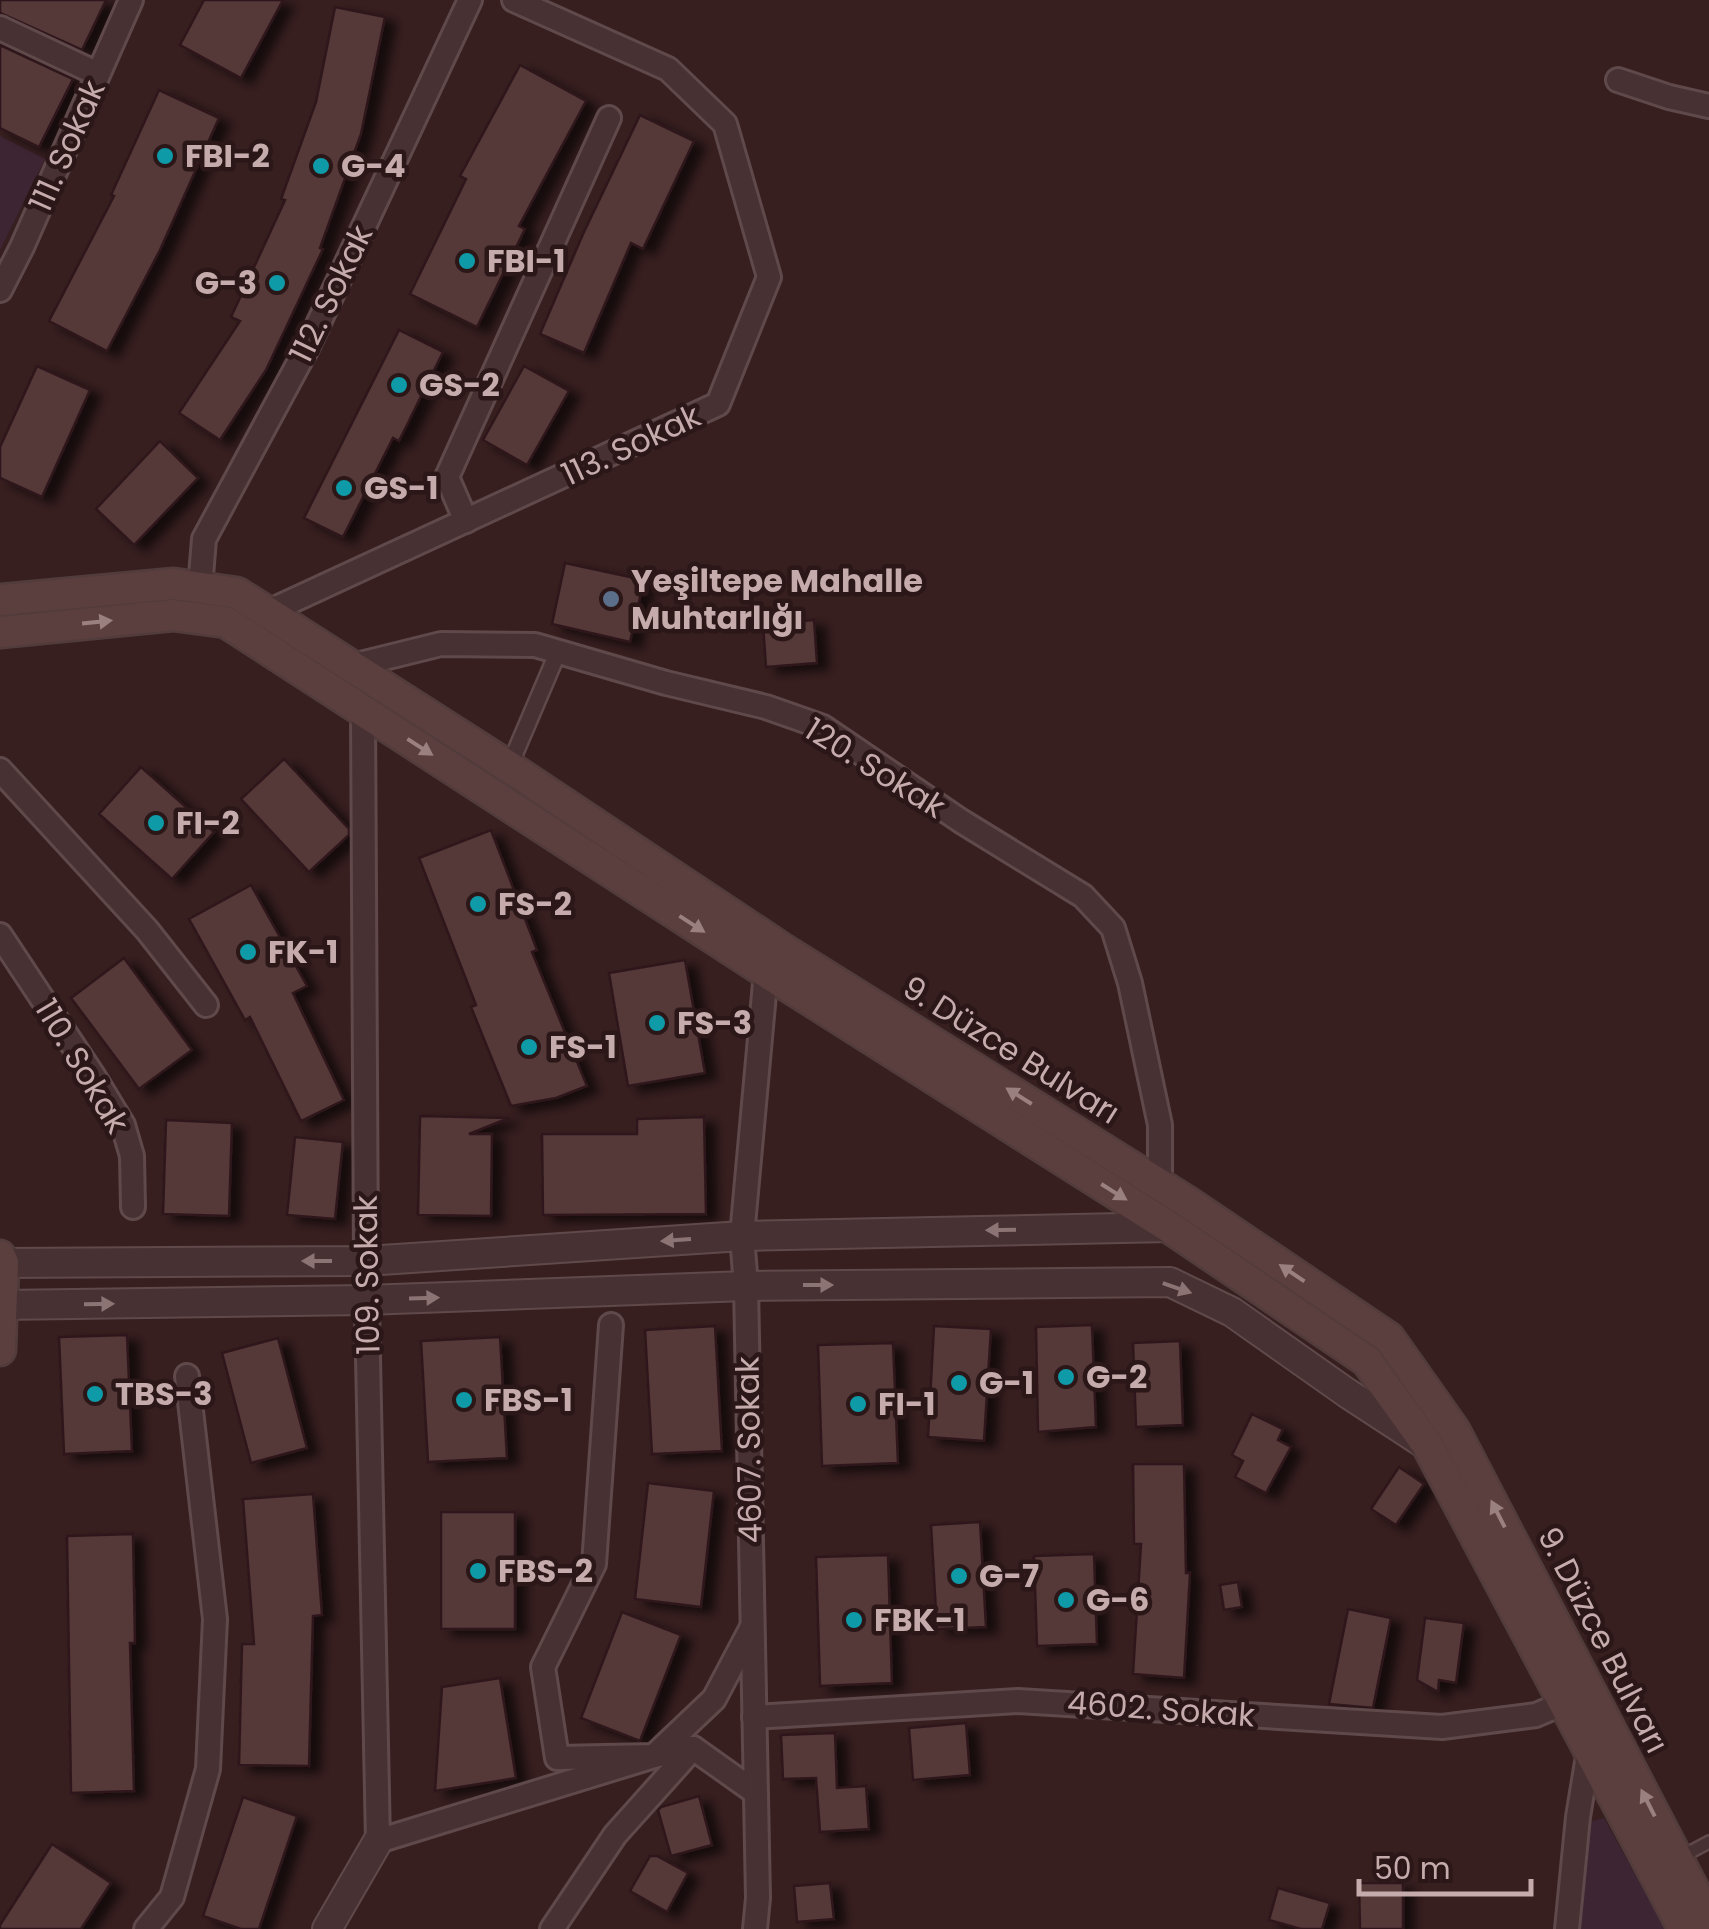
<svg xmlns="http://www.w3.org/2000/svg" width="1709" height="1929" viewBox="0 0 1709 1929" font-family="Poppins,sans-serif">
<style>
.green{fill:#3e2534}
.building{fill:#553738;stroke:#2e191a;stroke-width:2.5;filter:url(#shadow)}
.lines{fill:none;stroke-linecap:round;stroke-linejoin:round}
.service-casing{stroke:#60494a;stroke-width:16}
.pedestrian-casing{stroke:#60494a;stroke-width:20}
.minor-casing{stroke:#60494a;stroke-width:28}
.tertiary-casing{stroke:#60494a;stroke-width:32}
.secondary-casing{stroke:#513b3b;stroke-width:35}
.service{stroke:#473132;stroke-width:11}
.pedestrian{stroke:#473132;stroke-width:15}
.minor{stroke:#473132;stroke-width:22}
.tertiary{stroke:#473132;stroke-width:28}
.secondary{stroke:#5b3f3f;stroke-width:30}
.oneway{fill:#9b8080}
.oneway2{fill:#8c7475}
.culture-dot{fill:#0f9aa8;stroke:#2b1718;stroke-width:4}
.service-dot{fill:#5c6f8a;stroke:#2b1718;stroke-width:4}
.labels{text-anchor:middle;stroke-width:9;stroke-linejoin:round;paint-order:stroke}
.street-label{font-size:32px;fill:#c5abab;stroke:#2b1718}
.poi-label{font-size:32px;font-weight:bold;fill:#c5abab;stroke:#2b1718;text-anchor:start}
</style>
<defs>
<filter id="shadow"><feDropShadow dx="11" dy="6" stdDeviation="5" flood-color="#0009"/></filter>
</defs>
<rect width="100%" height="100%" fill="#371e1f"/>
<g class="green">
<path d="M0,136L45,159L0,250Z"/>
<path d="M1604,1818L1665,1929H1581L1590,1822Z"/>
</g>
<g class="building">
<path d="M0,0H106L82,50L0,13Z"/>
<path d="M204,0H283L241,78L180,45Z"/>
<path d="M335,7L385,17L361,134L320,248L323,249L266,370L220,440L179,413L240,321L231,317L285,200L281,199L316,102Z"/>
<path d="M0,45L73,79L39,147L0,128Z"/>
<path d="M520,65L586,101L519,226L525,229L477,327L410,294L466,179L460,176Z"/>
<path d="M159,90L219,118L160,250L107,351L49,321L114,196L111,195Z"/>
<path d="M640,115L694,141L643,249L631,243L584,353L540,334L583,234Z"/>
<path d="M399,330L443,352L399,441L393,438L343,537L304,518Z"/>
<path d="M37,366L90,390L42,497L0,478V447Z"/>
<path d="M524,366L569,391L527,465L483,440Z"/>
<path d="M160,441L198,478L134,545L96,509Z"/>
<path d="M565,563L644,580L630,642L552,624Z"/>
<path d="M814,620L817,663L766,667L763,624Z"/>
<path d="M284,759L349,829V835L309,872L241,799Z"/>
<path d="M141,767L214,832L172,879L99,814Z"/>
<path d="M491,830L537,950L532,952L587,1086L556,1098L511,1106L471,1007L476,1005L419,858Z"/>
<path d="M251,885L307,986L293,993L344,1100L301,1121L250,1017L245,1020L189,919Z"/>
<path d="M124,958L192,1050L139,1089L71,998Z"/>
<path d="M685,960L705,1073L628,1086L609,973Z"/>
<path d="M420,1116L509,1118L469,1134H492L491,1216L418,1215Z"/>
<path d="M704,1117L706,1214L543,1215L542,1134H637V1119Z"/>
<path d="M166,1120L232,1123L229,1216L163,1214Z"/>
<path d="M295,1137L343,1142L335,1219L287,1215Z"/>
<path d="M1092,1325L1096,1427L1038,1432L1036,1327Z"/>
<path d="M715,1326L722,1451L652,1454L645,1330Z"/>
<path d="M934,1326L991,1329L984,1441L928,1437Z"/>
<path d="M127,1335L132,1451L64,1454L59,1337Z"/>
<path d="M500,1337L507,1458L428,1462L421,1341Z"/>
<path d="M278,1338L307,1448L251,1463L222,1353Z"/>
<path d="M1180,1341L1183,1425L1136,1427L1133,1343Z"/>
<path d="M893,1343L898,1463L822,1466L818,1345Z"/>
<path d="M1252,1414L1283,1429L1278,1440L1291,1447L1266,1493L1235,1477L1243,1461L1232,1455Z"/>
<path d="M1133,1464H1184L1186,1573H1190L1184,1678L1133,1674L1141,1544H1134Z"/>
<path d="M1399,1467L1424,1484L1396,1525L1371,1509Z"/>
<path d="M648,1483L714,1491L701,1607L635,1599Z"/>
<path d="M313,1494L322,1615L313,1616L309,1766L239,1765L242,1644H254L243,1499Z"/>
<rect x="441" y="1512" width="74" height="117"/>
<path d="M980,1522L986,1627L937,1629L931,1525Z"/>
<path d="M133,1534L135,1643H130L134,1791L71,1793L67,1536Z"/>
<path d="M1094,1554L1097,1644L1037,1646L1034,1556Z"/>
<path d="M888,1555L892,1683L820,1686L816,1557Z"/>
<path d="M1238,1582L1242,1607L1224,1610L1220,1585Z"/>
<path d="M1348,1609L1391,1618L1373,1708L1329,1704Z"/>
<path d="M622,1612L681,1635L640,1741L581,1718Z"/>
<path d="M1425,1618L1464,1623L1456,1683L1439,1680L1438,1692L1417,1680Z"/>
<path d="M500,1678L516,1778L435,1791L442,1687Z"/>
<path d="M966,1723L970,1775L913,1780L909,1728Z"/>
<path d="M835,1733L837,1788L866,1786L869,1829L820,1832L816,1778L783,1779L781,1735Z"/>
<path d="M699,1796L712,1845L671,1856L658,1810L661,1807Z"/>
<path d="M243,1797L297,1816L259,1929H241L203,1916Z"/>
<path d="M52,1844L111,1883L81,1929H0V1925Z"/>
<path d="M650,1856H657L688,1873L667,1912L630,1891Z"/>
<path d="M830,1883L834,1919L797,1922L794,1886Z"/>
<path d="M1359,1883H1403V1929H1360Z"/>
<path d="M1278,1888L1330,1903L1322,1929H1301L1269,1920Z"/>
</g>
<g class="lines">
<defs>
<path id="service" d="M1681,1857L1709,1842"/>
<path id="pedestrian" d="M509,767L558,652"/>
<g id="minor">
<path d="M0,28L98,74"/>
<path d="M1618,80L1669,97L1709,106"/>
<path d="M0,290L22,247L131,0"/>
<path d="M466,521L447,477L609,118"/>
<path d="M200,588L204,539L307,348L470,0"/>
<path d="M268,612L718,404L769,277L725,124L668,69L514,0"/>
<path d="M352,666L441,644L535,645L666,683L766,707L823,727L961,821L1083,896L1113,928L1130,983L1160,1125V1184"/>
<path d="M363,710L366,1261L378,1841L654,1756L693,1748L755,1792"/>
<path d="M0,770L147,930L206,1005"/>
<path d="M0,935L94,1077L123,1125L132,1156L133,1207"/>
<path d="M611,1325L594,1564L543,1667L557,1758L654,1756L714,1699L751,1629"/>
<path d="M754,1717L1018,1701L1442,1727L1536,1715L1564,1703"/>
<path d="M146,1929L172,1897L208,1769L215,1619L187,1376"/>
<path d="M552,1929L615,1835L693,1748"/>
<path d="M755,1929L758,1898L746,1286L742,1236L766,972"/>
<path d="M1567,1929L1578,1817L1589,1750"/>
</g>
<g id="tertiary">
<path d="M3,1263L366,1261L742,1236L1169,1227"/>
<path d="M1,1305L366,1300L746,1286L1170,1282L1232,1312L1347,1393L1422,1442"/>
<path d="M327,1929L378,1841"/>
</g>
<g id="secondary">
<path d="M0,600L174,584L237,593L509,767L781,948L1186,1201L1389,1338L1454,1430L1709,1920"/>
<path d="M0,632L173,615L226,622L766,972L1169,1227L1367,1361L1428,1446L1684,1929"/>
<path d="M0,1256L3,1263L0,1350"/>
</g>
</defs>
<use href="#service" class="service-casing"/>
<use href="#pedestrian" class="pedestrian-casing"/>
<use href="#minor" class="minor-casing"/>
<use href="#tertiary" class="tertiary-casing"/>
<use href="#secondary" class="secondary-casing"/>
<use href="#service" class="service"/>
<use href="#pedestrian" class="pedestrian"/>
<use href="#minor" class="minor"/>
<use href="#tertiary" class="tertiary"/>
<use href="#secondary" class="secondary"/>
</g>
<defs><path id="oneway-solid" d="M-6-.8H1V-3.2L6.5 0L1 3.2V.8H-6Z" transform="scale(2.5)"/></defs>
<g class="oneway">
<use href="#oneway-solid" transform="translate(97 622) rotate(-6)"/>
<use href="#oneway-solid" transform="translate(420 747) rotate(33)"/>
<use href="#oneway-solid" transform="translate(692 924) rotate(33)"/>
<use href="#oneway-solid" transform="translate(1019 1096) rotate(-148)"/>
<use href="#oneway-solid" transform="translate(1114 1192) rotate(32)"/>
<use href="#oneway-solid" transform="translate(1292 1273) rotate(-146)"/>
<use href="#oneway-solid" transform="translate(1498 1514) rotate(-117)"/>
<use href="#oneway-solid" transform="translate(1648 1803) rotate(-117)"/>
</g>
<g class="oneway2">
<use href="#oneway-solid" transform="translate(1001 1230) rotate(179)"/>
<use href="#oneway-solid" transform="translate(676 1240) rotate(176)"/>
<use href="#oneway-solid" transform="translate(317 1261) rotate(180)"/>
<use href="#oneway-solid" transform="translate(818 1285)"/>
<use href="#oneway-solid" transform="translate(1177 1288) rotate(19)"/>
<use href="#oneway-solid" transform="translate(424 1298) rotate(-2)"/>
<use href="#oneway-solid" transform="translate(99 1304) rotate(-1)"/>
</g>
<g class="culture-dot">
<circle cx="165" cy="156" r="10"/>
<circle cx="321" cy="166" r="10"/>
<circle cx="467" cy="261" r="10"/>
<circle cx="277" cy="283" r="10"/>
<circle cx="399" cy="385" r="10"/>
<circle cx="344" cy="488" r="10"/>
<circle cx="156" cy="823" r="10"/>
<circle cx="478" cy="904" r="10"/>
<circle cx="248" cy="952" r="10"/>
<circle cx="657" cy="1023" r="10"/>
<circle cx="529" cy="1047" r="10"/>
<circle cx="1066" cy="1377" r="10"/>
<circle cx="959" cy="1383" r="10"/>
<circle cx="95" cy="1394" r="10"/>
<circle cx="464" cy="1400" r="10"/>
<circle cx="858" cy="1404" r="10"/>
<circle cx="478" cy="1571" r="10"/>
<circle cx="959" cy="1576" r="10"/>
<circle cx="1066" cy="1600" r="10"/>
<circle cx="854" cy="1620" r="10"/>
</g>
<circle class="service-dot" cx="611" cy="599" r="10"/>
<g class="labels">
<g class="street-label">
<text transform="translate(67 146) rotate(-66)" y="11">111. Sokak</text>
<text transform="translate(331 294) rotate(-64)" y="11">112. Sokak</text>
<text transform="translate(631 445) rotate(-25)" y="11">113. Sokak</text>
<text transform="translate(875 768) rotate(32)" y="11">120. Sokak</text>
<text transform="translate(1011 1050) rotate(32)" y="11">9. Düzce Bulvarı</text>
<text transform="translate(82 1066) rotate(59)" y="11">110. Sokak</text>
<text transform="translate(367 1275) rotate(-91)" y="11">109. Sokak</text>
<text transform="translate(749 1450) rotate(-91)" y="11">4607. Sokak</text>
<text transform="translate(1603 1640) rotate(63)" y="11">9. Düzce Bulvarı</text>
<text transform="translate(1161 1709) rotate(4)" y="11">4602. Sokak</text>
</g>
<g class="poi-label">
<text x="185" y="167">FBI-2</text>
<text x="341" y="177">G-4</text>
<text x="487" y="272">FBI-1</text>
<text x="257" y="294" text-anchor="end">G-3</text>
<text x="419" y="396">GS-2</text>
<text x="364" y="499">GS-1</text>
<text x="631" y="592">Yeşiltepe Mahalle<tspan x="631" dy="37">Muhtarlığı</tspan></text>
<text x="176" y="834">FI-2</text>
<text x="498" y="915">FS-2</text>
<text x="268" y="963">FK-1</text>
<text x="677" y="1034">FS-3</text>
<text x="549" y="1058">FS-1</text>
<text x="1086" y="1388">G-2</text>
<text x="979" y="1394">G-1</text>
<text x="115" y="1405">TBS-3</text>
<text x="484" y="1411">FBS-1</text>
<text x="878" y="1415">FI-1</text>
<text x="498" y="1582">FBS-2</text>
<text x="979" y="1587">G-7</text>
<text x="1086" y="1611">G-6</text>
<text x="874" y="1631">FBK-1</text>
</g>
</g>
<path d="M1359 1879v15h172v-15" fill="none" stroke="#c5abab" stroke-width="5"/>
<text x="1374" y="1879" font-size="30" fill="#c5abab" stroke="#2b1718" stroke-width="8" paint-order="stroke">50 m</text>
</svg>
